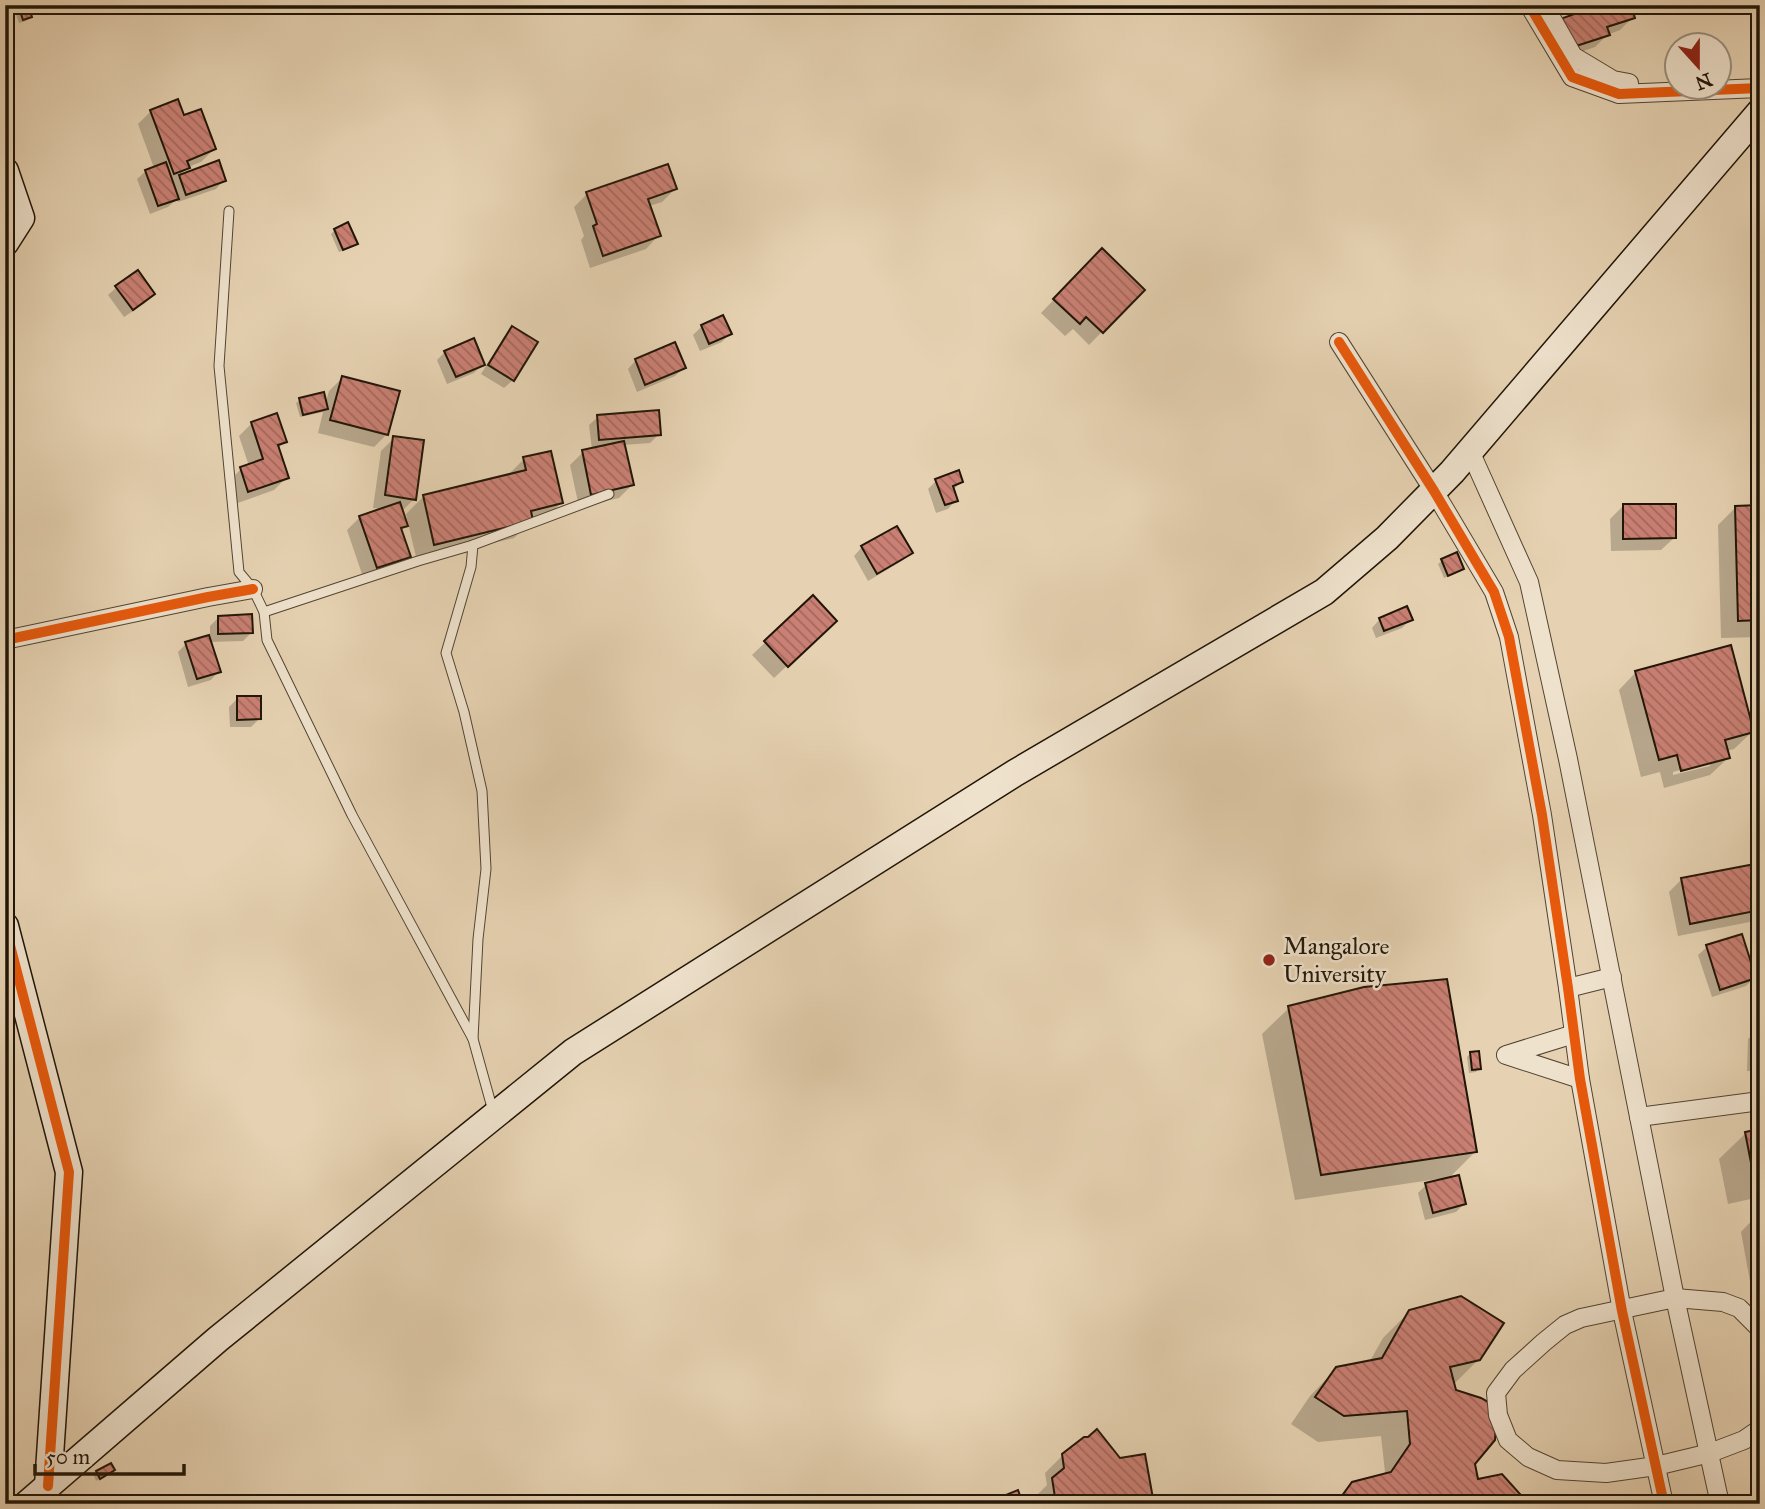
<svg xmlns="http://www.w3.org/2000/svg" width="1765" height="1509" viewBox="0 0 1765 1509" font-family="'IM FELL Great Primer',serif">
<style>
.shadow{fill:#0003;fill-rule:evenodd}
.building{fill:url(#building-back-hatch);stroke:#201507;stroke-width:2}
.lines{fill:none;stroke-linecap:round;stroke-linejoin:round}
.lane-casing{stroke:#524432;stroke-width:11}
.street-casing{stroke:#524432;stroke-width:20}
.secondary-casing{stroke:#201507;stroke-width:29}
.lane{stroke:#efe2cd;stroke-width:9}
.street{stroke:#efe2cd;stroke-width:18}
.secondary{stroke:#efe2cd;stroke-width:26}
.cycleway-casing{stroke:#efe2cd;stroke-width:15}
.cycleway{stroke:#e8590c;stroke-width:10}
.poi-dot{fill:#8f2418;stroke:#efe2cd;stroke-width:2.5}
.labels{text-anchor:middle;stroke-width:5;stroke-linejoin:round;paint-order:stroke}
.poi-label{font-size:24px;fill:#201507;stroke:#efe2cd;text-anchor:start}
</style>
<defs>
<pattern id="building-back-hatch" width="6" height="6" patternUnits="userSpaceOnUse" patternTransform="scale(1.75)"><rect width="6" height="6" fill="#ca8074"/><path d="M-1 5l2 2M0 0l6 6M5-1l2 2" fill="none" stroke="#a4685d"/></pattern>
</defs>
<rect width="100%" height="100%" fill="#e6d2b2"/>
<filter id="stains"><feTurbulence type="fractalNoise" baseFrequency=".00286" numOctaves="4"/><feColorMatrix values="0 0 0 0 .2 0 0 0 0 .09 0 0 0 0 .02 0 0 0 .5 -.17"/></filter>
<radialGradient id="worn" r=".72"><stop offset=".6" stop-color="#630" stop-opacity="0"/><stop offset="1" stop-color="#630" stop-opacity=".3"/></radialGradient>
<g class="shadow">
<path d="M13,5H26L30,17L26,21L19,23Z"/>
<path d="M1633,17L1620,30L1607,35L1595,47L1557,60L1548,33Z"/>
<path d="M151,111L214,149L201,162L188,167L178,177L218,163L224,180L216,189L178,202L177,199L168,207L150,214L137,179L146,171L154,168L138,124Z"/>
<path d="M675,189L662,202L649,206L659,235L646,249L590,268L581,240L584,236L574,207L587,194Z"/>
<path d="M335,230L356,244L352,247L339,252L331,234Z"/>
<path d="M1102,250L1143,290L1089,345L1073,329L1065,336L1041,313Z"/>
<path d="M117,287L153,294L145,303L124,317L108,295Z"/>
<path d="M702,326L730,333L722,342L700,351L693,335Z"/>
<path d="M512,328L513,380L504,388L481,374L504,337Z"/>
<path d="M445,352L483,364L474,373L447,384L437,360Z"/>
<path d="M636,360L684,368L675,376L637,392L628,369Z"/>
<path d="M342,378L387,434L374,447L318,433L323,412L300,417L296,403L300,400L325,405L329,391Z"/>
<path d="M598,417L659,434L650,443L623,445L632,485L619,498L579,507L570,465L583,452L592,450L589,425Z"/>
<path d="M252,423L285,442L277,449L287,477L274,490L235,504L228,482L241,469L249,466L239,436Z"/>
<path d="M394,438L414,499L401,512L405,523H408L406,514L424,496L506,477L524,459L561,503L544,520L528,524L514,538L417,561L408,523L400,531L409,556L395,569L364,580L347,530L360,517L383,509L373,508L381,451Z"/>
<path d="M936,481L961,482L953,490L956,500L948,509L936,513L928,489Z"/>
<path d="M1623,506L1675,537L1661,550L1611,551L1610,519Z"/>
<path d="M1760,507V637L1721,638L1718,525L1735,508Z"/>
<path d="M862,547L911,552L902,561L868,581L854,556Z"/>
<path d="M1442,561L1462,569L1458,572L1444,578L1438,564Z"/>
<path d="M813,597L822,633L774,678L752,655Z"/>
<path d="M219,617L251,633L243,641L210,642L219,671L211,680L188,687L178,652L186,644L210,636V626Z"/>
<path d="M1380,619H1411L1402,628L1376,638L1372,628Z"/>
<path d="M1636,672L1752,732L1734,749L1726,751L1728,758L1710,775L1664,788L1660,772L1641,777L1619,690ZM1710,762V766L1673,775V772Z"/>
<path d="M238,698L259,719L251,727H230L229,707Z"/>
<path d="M1760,864V920L1678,936L1669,892L1682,879Z"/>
<path d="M1741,936L1754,978L1746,986L1712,997L1698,955L1707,947Z"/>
<path d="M1289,1008L1476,1151L1447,1180L1464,1204L1456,1212L1425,1220L1418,1193L1426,1185L1438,1182V1179L1295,1200L1262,1034Z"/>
<path d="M1757,1031H1760V1071H1747L1748,1039Z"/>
<path d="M1470,1054L1479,1068L1476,1072L1469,1073L1467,1057Z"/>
<path d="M1760,1130V1197L1728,1204L1719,1159L1746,1133Z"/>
<path d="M1758,1214H1760V1336L1741,1232Z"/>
<path d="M1409,1312L1479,1359L1453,1385L1477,1482L1527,1504H1333L1353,1484L1382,1476L1385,1472L1381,1436L1318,1442L1291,1424L1310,1396L1336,1369L1370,1361L1383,1338Z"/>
<path d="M1063,1455L1152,1504H1036L1035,1497L1047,1485L1045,1473Z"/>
<path d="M113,1470L96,1481L94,1476L97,1472Z"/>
</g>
<g class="building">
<path d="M18,5H28L32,17L23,20Z"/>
<path d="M1600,5H1631L1635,18L1607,27L1610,35L1570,48L1560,19Z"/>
<path d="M178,99L184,115L201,109L216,149L187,161L190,168L174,174L150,110Z"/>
<path d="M219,160L226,181L186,195L179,175Z"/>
<path d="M166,162L179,199L158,206L145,170Z"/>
<path d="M668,164L677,189L648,199L661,236L603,256L593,226L597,224L586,192Z"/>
<path d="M348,222L358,244L343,250L334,229Z"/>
<path d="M1102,248L1145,290L1103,333L1086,317L1080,324L1053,299Z"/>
<path d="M138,270L155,294L133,310L115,286Z"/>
<path d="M723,315L732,334L709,344L701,325Z"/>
<path d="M512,326L538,342L514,381L488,365Z"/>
<path d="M474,338L485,365L456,377L444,351Z"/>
<path d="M675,342L686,368L645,385L635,359Z"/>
<path d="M342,376L400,391L388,435L330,420Z"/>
<path d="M324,392L328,409L303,415L299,398Z"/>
<path d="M659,410L661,435L599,440L597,415Z"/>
<path d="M277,413L287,442L278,445L289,478L248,492L240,467L263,459L251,422Z"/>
<path d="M393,436L424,440L416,500L385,495Z"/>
<path d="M624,441L634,485L591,495L582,450Z"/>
<path d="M551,451L563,503L531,511L533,521L434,545L423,495L526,470L523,457Z"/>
<path d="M959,470L963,482L953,486L958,501L945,505L935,479Z"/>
<path d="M400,502L408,526L401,528L411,557L377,568L359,516Z"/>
<path d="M1623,504H1676V538L1623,539Z"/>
<path d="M1760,505V620L1738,621L1735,506Z"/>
<path d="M897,526L913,553L877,574L861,546Z"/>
<path d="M1457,552L1464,569L1448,576L1441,559Z"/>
<path d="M813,595L837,621L788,667L764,641Z"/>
<path d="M1407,606L1413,620L1384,631L1379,618Z"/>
<path d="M252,614L253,633L218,634V616Z"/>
<path d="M209,635L221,672L197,679L185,642Z"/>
<path d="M1731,645L1754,732L1725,740L1730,758L1681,771L1677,755L1659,760L1635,671Z"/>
<path d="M237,696H261V719L237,720Z"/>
<path d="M1760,863V910L1690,924L1681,878Z"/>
<path d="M1742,934L1756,978L1720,990L1706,945Z"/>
<path d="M1447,979L1477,1152L1321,1175L1288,1006L1364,987Z"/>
<path d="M1756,1029H1760V1063H1755Z"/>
<path d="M1479,1051L1481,1069L1472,1070L1470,1052Z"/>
<path d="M1760,1129V1177L1754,1178L1745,1132Z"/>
<path d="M1459,1175L1466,1204L1433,1213L1425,1183Z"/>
<path d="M1461,1296L1504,1323L1480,1360L1450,1367L1456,1390L1481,1398L1497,1407L1495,1440L1475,1464L1478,1479L1502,1474L1529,1504H1336L1352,1482L1391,1472L1410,1444L1407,1411L1344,1416L1315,1397L1336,1367L1382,1358L1409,1310Z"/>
<path d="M1097,1429L1120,1458L1145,1454L1154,1504H1056L1052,1478L1064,1468L1062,1454L1084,1437H1088Z"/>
<path d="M111,1463L115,1470L100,1479L96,1471Z"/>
<path d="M1018,1490L1023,1504H998L996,1499Z"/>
</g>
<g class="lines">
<defs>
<g id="lane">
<path d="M229,211L219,366L239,572L253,589L264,612L267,640L352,815L473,1039"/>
<path d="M264,612L418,561L473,545"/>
<path d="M493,1111L473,1039L478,939L486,869L482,791L464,712L446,653L471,567L473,545L609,494"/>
</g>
<g id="street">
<path d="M1529,5L1572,77L1619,94L1760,88"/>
<path d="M1544,5L1573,56L1613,80L1629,83"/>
<path d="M1339,342L1434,491L1494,592L1509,637L1542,815L1568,988L1580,1079L1622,1311L1664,1504"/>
<path d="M1470,451L1529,582L1568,759L1675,1298L1720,1504"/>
<path d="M5,640L208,597L253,589"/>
<path d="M1568,988L1612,977"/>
<path d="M1574,1034L1506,1055L1580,1079"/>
<path d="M1639,1117L1760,1101"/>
<path d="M1760,1329L1739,1308L1723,1302L1675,1298L1581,1318L1565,1325L1544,1342L1513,1370L1496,1393L1498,1415L1508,1440L1528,1457L1557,1470L1606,1473L1656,1466L1710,1453L1744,1440L1760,1429"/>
</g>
<g id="secondary">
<path d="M5,171L21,218L5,243"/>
<path d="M5,926L69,1172L48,1486"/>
<path d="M27,1504L218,1339L573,1052L1015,773L1324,592L1387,538L1452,472L1760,112"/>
</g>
</defs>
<use href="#lane" class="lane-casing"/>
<use href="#street" class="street-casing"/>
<use href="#secondary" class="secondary-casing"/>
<use href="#lane" class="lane"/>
<use href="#street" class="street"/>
<use href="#secondary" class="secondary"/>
<defs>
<g id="cycleway">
<path d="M1529,5L1572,77L1619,94L1760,88"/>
<path d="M1339,342L1434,491L1494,592L1509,637L1542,815L1568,988L1580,1079L1622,1311L1664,1504"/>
<path d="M5,640L208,597L253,589"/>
<path d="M5,926L69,1172L48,1486"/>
</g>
</defs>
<use href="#cycleway" class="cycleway-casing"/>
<use href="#cycleway" class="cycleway"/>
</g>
<circle class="poi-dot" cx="1269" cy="960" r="7"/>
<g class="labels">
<g class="poi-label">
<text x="1283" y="954">Mangalore<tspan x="1283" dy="28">University</tspan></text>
</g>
</g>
<rect width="1765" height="1509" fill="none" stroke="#e6d2b2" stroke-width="28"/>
<rect x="7" y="7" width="1751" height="1495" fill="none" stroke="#201507" stroke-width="3.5"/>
<rect x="14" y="14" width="1737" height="1481" fill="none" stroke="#201507" stroke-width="2"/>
<g transform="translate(1698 66) rotate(159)"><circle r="33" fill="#efe2cd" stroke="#9c907e" stroke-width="2"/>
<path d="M0-5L12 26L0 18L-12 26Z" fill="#8f2418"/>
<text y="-10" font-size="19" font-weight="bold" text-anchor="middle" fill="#201507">N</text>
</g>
<path d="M35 1464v10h149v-10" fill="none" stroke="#201507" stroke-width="3.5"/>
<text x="46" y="1464" font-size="21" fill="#201507" stroke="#efe2cd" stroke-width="5" paint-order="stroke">50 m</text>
<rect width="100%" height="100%" filter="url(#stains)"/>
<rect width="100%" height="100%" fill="url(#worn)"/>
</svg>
